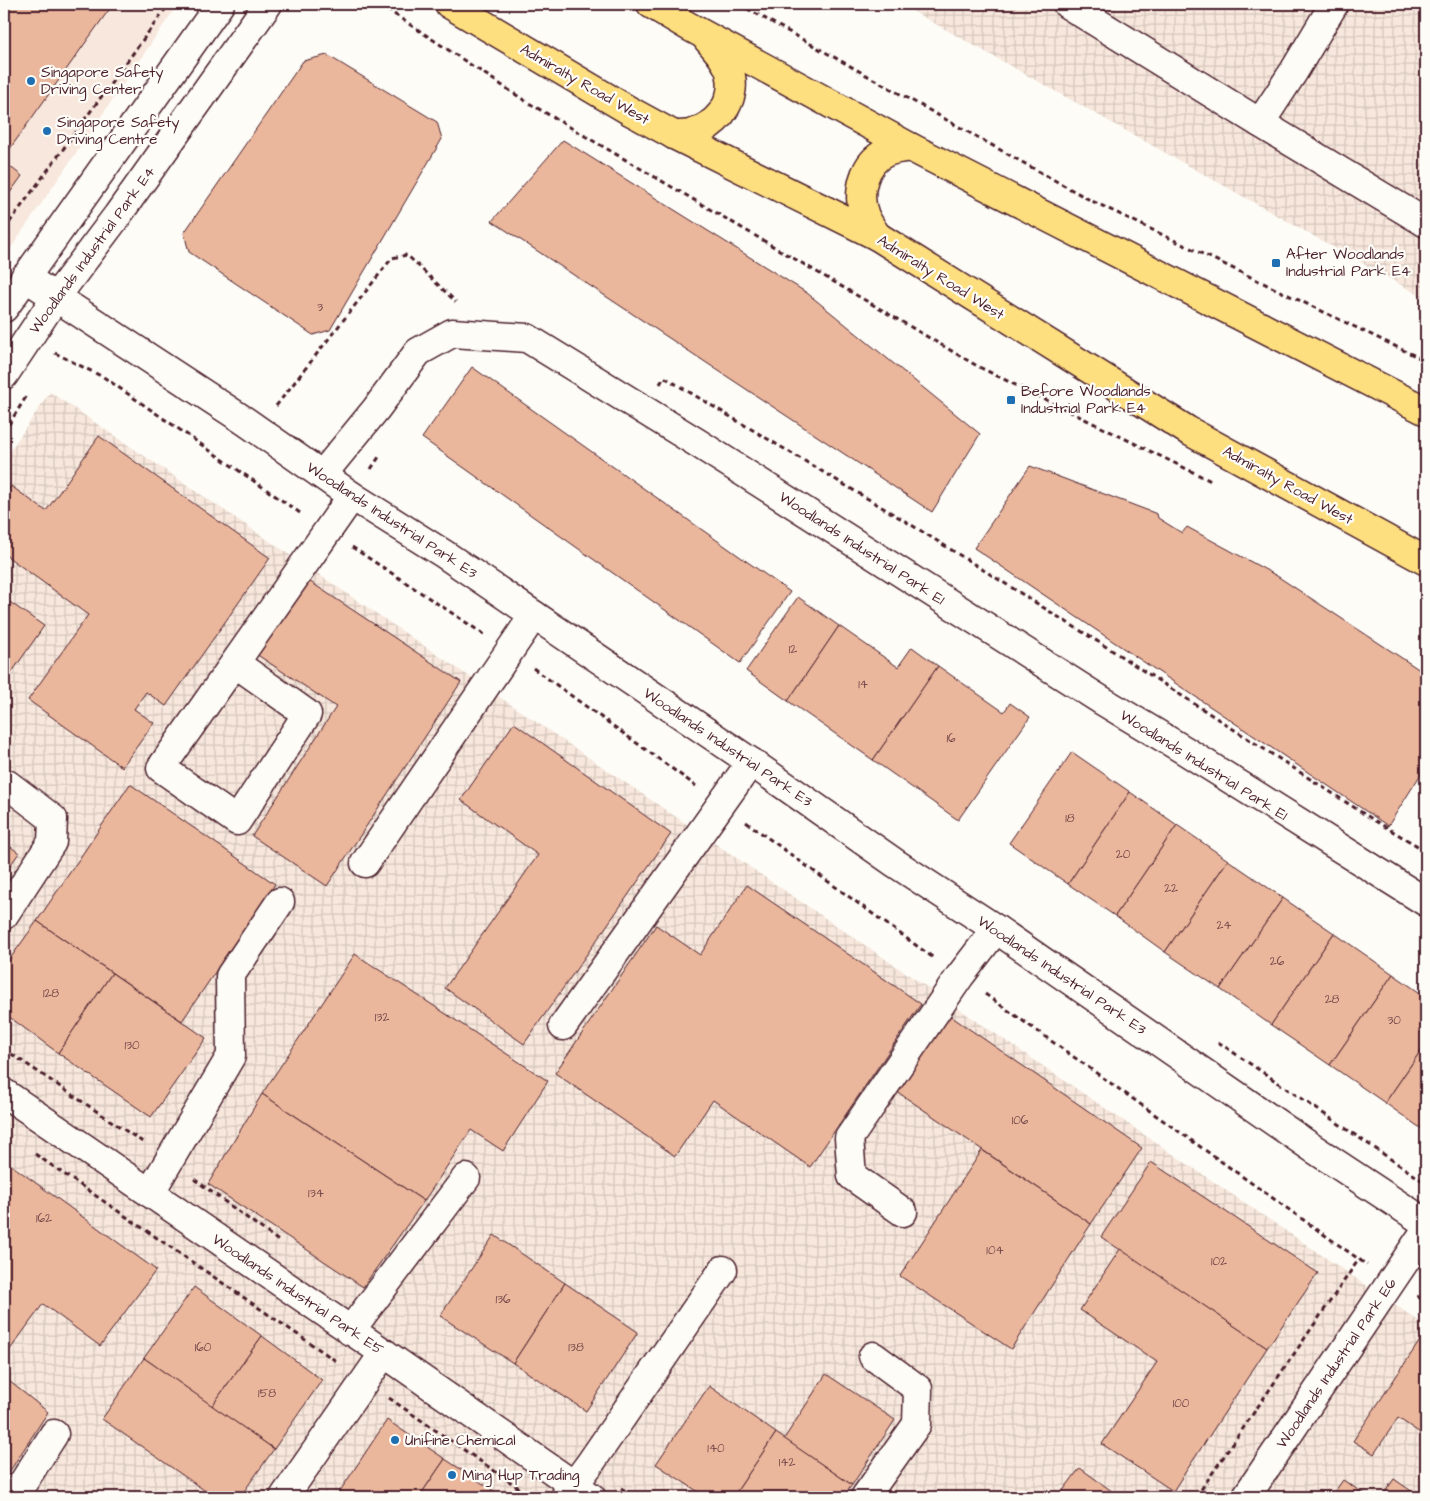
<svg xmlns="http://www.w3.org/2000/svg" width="1430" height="1501" viewBox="0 0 1430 1501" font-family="'Architects Daughter',sans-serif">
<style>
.built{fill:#f7e7dc}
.industrial{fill:url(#industrial-grid)}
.building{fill:#eab69c;stroke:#4a1f2b}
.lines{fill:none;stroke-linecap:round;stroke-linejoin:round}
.minor-casing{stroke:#4a1f2b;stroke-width:31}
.major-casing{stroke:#4a1f2b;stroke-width:31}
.path{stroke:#4a1f2b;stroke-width:3;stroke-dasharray:5 4;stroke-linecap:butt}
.minor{stroke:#fdfcf7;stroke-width:28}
.major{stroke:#fedf80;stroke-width:28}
.poi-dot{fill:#1f6fb2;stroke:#fdfcf7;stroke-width:2}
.labels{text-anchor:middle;stroke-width:4.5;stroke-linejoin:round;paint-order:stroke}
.number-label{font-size:12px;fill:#724547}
.poi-label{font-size:15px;fill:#4a1f2b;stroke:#fdfcf7;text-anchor:start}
.street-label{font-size:15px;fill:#4a1f2b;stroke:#fdfcf7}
</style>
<defs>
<pattern id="industrial-grid" width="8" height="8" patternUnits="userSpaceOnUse" patternTransform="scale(1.25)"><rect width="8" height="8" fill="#f7e7dc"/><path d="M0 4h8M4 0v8" fill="none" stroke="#d5c6bd"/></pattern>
</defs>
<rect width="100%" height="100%" fill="#fdfcf7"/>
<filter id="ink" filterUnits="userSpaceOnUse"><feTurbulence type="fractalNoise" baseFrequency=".02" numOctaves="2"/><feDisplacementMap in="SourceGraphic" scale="10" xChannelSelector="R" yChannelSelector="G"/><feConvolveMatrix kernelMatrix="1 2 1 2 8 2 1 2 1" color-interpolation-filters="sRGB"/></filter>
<g filter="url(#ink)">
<path class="built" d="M4,4H178L4,258Z"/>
<g class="industrial">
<path d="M900,4H1426V299Z"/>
<path d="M50,392L1426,1326V1497H4V460Z"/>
</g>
<g class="building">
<path d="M4,4H113L4,157Z"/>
<path d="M327,55L437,122L442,139L330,330L313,335L189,252L184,233L303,61Z"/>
<path d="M563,140L807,293L980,434L932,512L492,221Z"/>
<path d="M4,162L22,176L4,201Z"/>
<path d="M472,367L790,592L740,663L422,438Z"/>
<path d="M99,436L270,558L166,706L146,692L134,709L154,723L122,767L28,700L88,615L4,554V496L11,486L46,511Z"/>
<path d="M1030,466L1157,514L1158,518L1182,533L1187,527L1277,576L1426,674V766L1388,826L974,548Z"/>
<path d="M306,579L461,682L327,886L252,836L336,707L256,654Z"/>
<path d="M798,597L839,626L788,701L746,671Z"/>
<path d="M4,598L44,626L10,675L4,671Z"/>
<path d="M839,626L898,667L912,647L938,666L873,760L788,701Z"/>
<path d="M938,666L1004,712L1010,703L1030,717L958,820L873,760Z"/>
<path d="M514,723L671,834L524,1044L445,988L538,855L461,800Z"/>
<path d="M1072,752L1130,792L1068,884L1009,843Z"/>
<path d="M130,784L275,884L182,1021L37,921Z"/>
<path d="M1130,792L1177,825L1115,916L1068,884Z"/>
<path d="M1177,825L1228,860L1165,952L1115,916Z"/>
<path d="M4,842L19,853L4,874Z"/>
<path d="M1228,860L1283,898L1220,989L1165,952Z"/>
<path d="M747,885L921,1004L810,1167L713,1100L675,1156L555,1073L656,925L700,955Z"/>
<path d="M1283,898L1334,933L1271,1025L1220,989Z"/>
<path d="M37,921L112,973L58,1053L4,1013V967Z"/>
<path d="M1334,933L1393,974L1330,1065L1271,1025Z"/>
<path d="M355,954L548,1081L503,1151L471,1130L424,1201L262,1094Z"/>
<path d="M112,973L206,1038L151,1117L58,1053Z"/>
<path d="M1393,974L1426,997V1043L1385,1103L1330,1065Z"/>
<path d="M949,1015L1142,1148L1091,1224L896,1091Z"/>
<path d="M1426,1043V1132L1385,1103Z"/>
<path d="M262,1094L424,1201L363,1287L208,1184Z"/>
<path d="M982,1150L1091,1224L1011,1349L900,1276Z"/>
<path d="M7,1162L156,1270L100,1346L43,1304L4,1358V1167Z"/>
<path d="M1151,1162L1318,1273L1267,1348L1101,1237Z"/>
<path d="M494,1235L565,1283L513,1363L440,1316Z"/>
<path d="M1120,1249L1267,1348L1173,1491L1102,1444L1157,1362L1080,1310Z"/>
<path d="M565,1283L638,1332L586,1411L513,1363Z"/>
<path d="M194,1287L262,1336L212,1406L144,1358Z"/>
<path d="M262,1336L322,1380L274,1449L212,1406Z"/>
<path d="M1426,1336V1437L1398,1418L1374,1454L1353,1441L1421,1339Z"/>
<path d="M144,1358L274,1449L240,1497H214L102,1419Z"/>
<path d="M826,1374L895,1420L852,1485L784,1439Z"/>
<path d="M4,1377L48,1412L4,1480Z"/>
<path d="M709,1386L776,1433L733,1497H706L656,1464Z"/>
<path d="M387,1420L445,1459L419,1497H342L338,1494Z"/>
<path d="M776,1433L852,1485L843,1497H733Z"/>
<path d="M445,1459L494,1491L490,1497H419Z"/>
<path d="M1080,1468L1120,1497H1058Z"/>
<path d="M1394,1479L1420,1497L1426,1488V1497H1393L1385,1492Z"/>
<path d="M1343,1480L1369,1497H1331Z"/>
</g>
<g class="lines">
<defs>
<g id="minor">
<path d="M1067,4L1260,123L1426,223"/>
<path d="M1260,123L1294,71L1334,4"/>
<path d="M25,277L245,421L352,496L444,554L751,762L895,863L996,929L1311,1147L1426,1223"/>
<path d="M4,308L220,4"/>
<path d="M4,375L56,297L117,216L268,4"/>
<path d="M322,475L376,409L418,352L452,333L527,338L696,442L1101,700L1184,750L1426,902"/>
<path d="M235,663L307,714L237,821L161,768L352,496"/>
<path d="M365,863L534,615"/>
<path d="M4,915L52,842L53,819L7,784"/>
<path d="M563,1026L751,762"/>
<path d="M4,1093L384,1353L591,1497"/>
<path d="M150,1193L231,1056L230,976L280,902"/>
<path d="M903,1212L852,1176L849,1138L960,976L996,929"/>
<path d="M350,1331L466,1178"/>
<path d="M14,1497L54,1434"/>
<path d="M284,1497L384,1353"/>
<path d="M565,1497L589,1465L723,1270"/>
<path d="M865,1497L917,1424L918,1389L873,1356"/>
<path d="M1246,1497L1426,1230"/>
</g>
<g id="major">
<path d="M449,4L630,111L674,135L877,236L1187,430L1426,561"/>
<path d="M651,4L688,26L910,147L1426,411"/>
<path d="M674,135C679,135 685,135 690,134C694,133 697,131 701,130C722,119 737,97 730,72C726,60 717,50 708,40"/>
<path d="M877,236C873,230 868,223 865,216C856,194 863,162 887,152C894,149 902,148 910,147"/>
</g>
</defs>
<use href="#minor" class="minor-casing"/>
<use href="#major" class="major-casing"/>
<g class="path">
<path d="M379,4L527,102L979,367L1211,481"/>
<path d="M739,4L1090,200L1426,361"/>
<path d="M4,230L169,4"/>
<path d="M55,353L105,378L303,515"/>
<path d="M660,384L664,377L910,524L1116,653L1372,819L1426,851"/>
<path d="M276,406L392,258L407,255L456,302"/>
<path d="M4,432L26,397"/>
<path d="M371,469L379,457"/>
<path d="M352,547L485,635"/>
<path d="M533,668L696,786"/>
<path d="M746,822L935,959"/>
<path d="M985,994L1367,1265"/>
<path d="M1218,1042L1426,1183"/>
<path d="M4,1049L144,1143"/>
<path d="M35,1154L339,1363"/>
<path d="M194,1179L280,1242"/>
<path d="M1417,1296L1426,1302"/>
<path d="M389,1398L532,1497"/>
<path d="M621,1488L635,1497"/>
<path d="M1196,1497L1359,1259"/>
</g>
<use href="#minor" class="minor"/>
<use href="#major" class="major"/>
</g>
</g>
<g class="poi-dot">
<circle cx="31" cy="81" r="5"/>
<circle cx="47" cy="131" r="5"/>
<rect x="1271" y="258" width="10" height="10" rx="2.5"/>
<rect x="1006" y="395" width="10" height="10" rx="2.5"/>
<circle cx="395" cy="1440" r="5"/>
<circle cx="452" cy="1475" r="5"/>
</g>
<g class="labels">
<g class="number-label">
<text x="320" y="311">3</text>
<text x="793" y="653">12</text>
<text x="863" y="688">14</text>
<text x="951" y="742">16</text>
<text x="1070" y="822">18</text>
<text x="1123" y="858">20</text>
<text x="1171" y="892">22</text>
<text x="1224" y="929">24</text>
<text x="1277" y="965">26</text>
<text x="51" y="997">128</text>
<text x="1332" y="1003">28</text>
<text x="382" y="1021">132</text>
<text x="1394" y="1024">30</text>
<text x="132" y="1049">130</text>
<text x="1020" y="1124">106</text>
<text x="316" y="1197">134</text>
<text x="44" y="1222">162</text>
<text x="995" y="1254">104</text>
<text x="1219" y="1265">102</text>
<text x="503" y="1303">136</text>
<text x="203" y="1351">160</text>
<text x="576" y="1351">138</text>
<text x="267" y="1397">158</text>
<text x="1181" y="1407">100</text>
<text x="716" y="1452">140</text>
<text x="787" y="1466">142</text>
</g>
<g class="poi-label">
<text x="41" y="77">Singapore Safety<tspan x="41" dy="17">Driving Center</tspan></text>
<text x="57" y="127">Singapore Safety<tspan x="57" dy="17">Driving Centre</tspan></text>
<text x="1286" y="259">After Woodlands<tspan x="1286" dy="17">Industrial Park E4</tspan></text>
<text x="1021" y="396">Before Woodlands<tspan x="1021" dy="17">Industrial Park E4</tspan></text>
<text x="405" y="1445">Unifine Chemical</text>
<text x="462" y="1480">Ming Hup Trading</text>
</g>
<g class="street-label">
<text transform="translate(585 84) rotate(30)" y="5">Admiralty Road West</text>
<text transform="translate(92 250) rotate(-54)" y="5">Woodlands Industrial Park E4</text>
<text transform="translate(941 277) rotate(32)" y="5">Admiralty Road West</text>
<text transform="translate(1288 485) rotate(29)" y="5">Admiralty Road West</text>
<text transform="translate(392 520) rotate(33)" y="5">Woodlands Industrial Park E3</text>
<text transform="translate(862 548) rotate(33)" y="5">Woodlands Industrial Park E1</text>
<text transform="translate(728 747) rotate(34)" y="5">Woodlands Industrial Park E3</text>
<text transform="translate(1204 765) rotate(32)" y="5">Woodlands Industrial Park E1</text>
<text transform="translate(1062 975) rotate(34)" y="5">Woodlands Industrial Park E3</text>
<text transform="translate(298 1294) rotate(34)" y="5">Woodlands Industrial Park E5</text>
<text transform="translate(1336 1363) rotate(-56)" y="5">Woodlands Industrial Park E6</text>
</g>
</g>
<rect width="1430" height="1501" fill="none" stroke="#fdfcf7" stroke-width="20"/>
<rect x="10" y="10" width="1410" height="1481" fill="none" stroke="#4a1f2b" stroke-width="2" filter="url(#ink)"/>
</svg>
